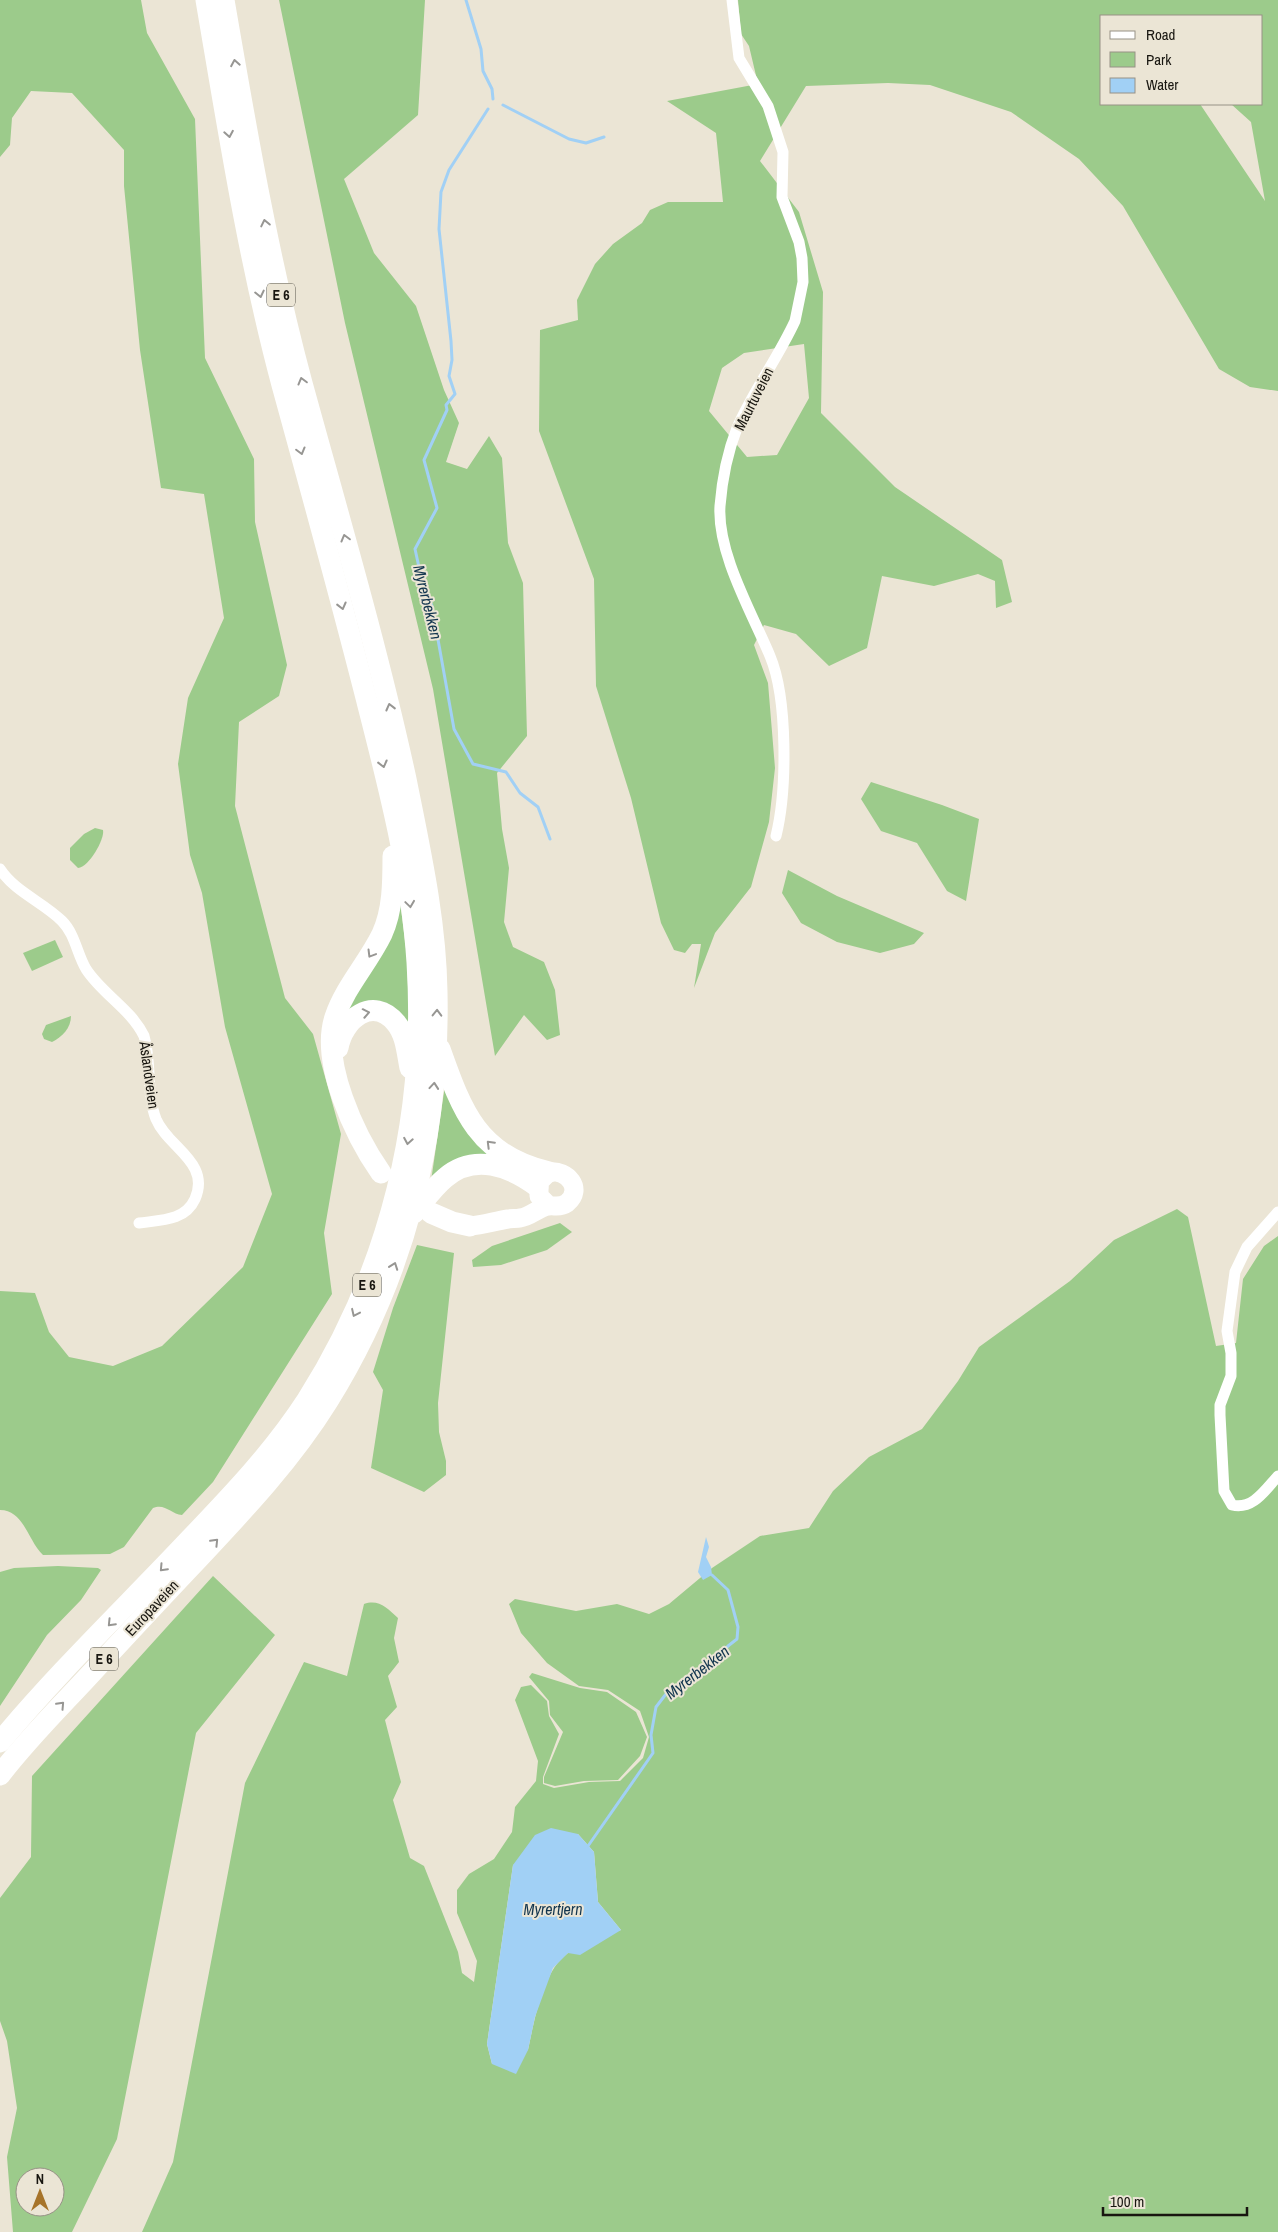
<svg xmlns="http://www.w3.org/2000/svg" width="1278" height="2232" viewBox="0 0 1278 2232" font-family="'Archivo Narrow',sans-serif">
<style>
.green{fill:#9ccb8b;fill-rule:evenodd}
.water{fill:#a1d0f5}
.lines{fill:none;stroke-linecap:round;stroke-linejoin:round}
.stream{stroke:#a1d0f5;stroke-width:3}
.minor{stroke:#fff;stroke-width:11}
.trunk{stroke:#fff;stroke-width:19}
.motorway{stroke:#fff;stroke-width:21}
.oneway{stroke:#979693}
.labels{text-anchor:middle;stroke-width:4;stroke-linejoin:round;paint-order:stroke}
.shield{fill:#ebe5d5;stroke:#57544b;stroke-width:1}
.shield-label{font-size:14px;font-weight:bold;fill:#181610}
.street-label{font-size:15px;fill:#181610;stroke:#ebe5d5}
.water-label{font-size:16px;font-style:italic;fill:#13364f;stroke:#ebe5d5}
</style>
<rect width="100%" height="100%" fill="#ebe5d5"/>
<g class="green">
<path d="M0,0H141L147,33L195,119L205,358L254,459L255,522L287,665L279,696L239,722L235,806L285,998L313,1034L341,1134L324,1233L332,1294L213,1482L182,1515C171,1514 165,1503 153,1508L124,1547L110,1554L43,1555C28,1541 24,1510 0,1510V1291L35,1293L49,1332L69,1357L113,1366L162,1346L243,1267L272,1194L225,1027L202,893L190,855L178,764L188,698L224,618L204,494L161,488L140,350L124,186V150L72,93L31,91L12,118L10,145L0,157Z"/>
<path d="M279,0H425L418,115L344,179L374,253L416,306L444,390L459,423L446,462L467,469L489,436L502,458L508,543L523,583L527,736L497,773L502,829L509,868L504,922L513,947L544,962L555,990L560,1035L547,1040L524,1015L495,1056L433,689L345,323Z"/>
<path d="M738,0H1278V391L1250,387L1219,369L1123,206L1079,159L1011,112L930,85L888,83L806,86L760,161L799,212L823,292L821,413L895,487L1002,560L1012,602L996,608L995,581L978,574L934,586L882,576L867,648L829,666L796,634L764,625L754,645L768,683L775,768L769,822L751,887L715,933L694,988L701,944H692L685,953L674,950L661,923L631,798L596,686L594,579L539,431L540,330L578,320L577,300L595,264L613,244L642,223L650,210L668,202H723L716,133L667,101L758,84L749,46L741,34ZM1102,16H1262V104H1231L1251,122L1265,201L1200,104H1102ZM804,344L809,398L777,455L747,457L709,411L722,368L744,353Z"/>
<path d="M871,782L942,805L979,819L966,901L947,891L917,843L881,831L861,799Z"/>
<path d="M95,828L103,830C105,839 89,867 78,868L70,860V848L84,834Z"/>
<path d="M788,870L837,896L924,933L914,944L880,953L837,942L801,923L782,893Z"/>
<path d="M398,884L407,957L409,1023L399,1018H339Z"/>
<path d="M55,940L63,957L32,971L23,953Z"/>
<path d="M71,1016C71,1028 62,1037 52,1042L44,1039L42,1034L46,1025Z"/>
<path d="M445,1085L489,1154L430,1188Z"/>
<path d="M1177,1209L1188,1217L1216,1346L1236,1343L1243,1279L1264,1246L1278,1236V2232H142L173,2162L245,1783L304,1662L347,1676L364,1604C379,1599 387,1608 398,1618L394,1638L399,1662L388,1676L397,1707L385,1720L401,1782L393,1800L410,1858L424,1866L458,1952L462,1973L474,1982L477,1961L457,1913V1890L469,1874L494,1859L512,1832L515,1807L536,1781L538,1761L515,1700L521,1687L531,1685L547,1701L549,1716L559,1734L543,1777V1784L554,1788L589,1782L620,1781L643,1758L649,1737L640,1711L608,1690L579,1686L547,1663L521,1633L509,1604L515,1599L576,1611L617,1604L649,1614L669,1604L712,1568L760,1536L809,1528L833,1491L869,1457L922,1429L958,1381L979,1347L1070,1281L1114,1240ZM578,1834L594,1852L598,1902L621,1930C606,1936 582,1943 568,1953C543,1970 534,2022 528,2050L492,2064L487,2044L513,1865Z"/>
<path d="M560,1223L572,1232L547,1250L501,1265L473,1267L472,1260L492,1246Z"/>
<path d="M417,1245L454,1253L438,1403L439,1432L446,1461V1475L424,1492L371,1468L383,1390L373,1372L393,1308Z"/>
<path d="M58,1566L98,1568L101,1570L81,1600L47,1635L0,1706V1572L14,1568Z"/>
<path d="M213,1576L275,1635L196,1733L117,2139L72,2232H13L7,2157L17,2108L7,2041L0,2021V1898L31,1857L32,1776ZM25,2177H55V2207H25Z"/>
<path d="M532,1673L580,1688L607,1692L636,1712L647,1737L640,1756L618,1780L584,1781L555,1786L544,1783V1777L563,1732L550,1715L549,1701L529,1677Z"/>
</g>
<g class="water">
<path d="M706,1537L709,1547L706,1557L711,1567L712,1575L703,1580L698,1572Z"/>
<path d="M551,1828L578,1834L594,1852L598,1902L621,1930L580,1955L568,1953L553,1968L535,2017L528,2050L516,2074L492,2064L487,2044L513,1865L535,1835Z"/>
</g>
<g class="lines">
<g class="stream">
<path d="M466,0L481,49L483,71L492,89L493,99"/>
<path d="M503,105L569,139L586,143L604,137"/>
<path d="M488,109L449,170L441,192L439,229L451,341L452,360L449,376L455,394L446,405L447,410L424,460L437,508L415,549L422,581L432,606L454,729L473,764L506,772L520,793L538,807L550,839"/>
<path d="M588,1846L653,1753L651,1735L656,1707L666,1694L706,1663L718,1659L728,1646L737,1639L738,1627L728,1590L712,1575"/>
</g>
<g class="minor">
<path d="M732,0L739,58L768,106L783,152L782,197L799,242L802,258L803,282L795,321C778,358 753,391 737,428C728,451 722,481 720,506C717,553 752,613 770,656C788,699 787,791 776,836"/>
<path d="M0,869C15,892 43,902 62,921C75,934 77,954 86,969C102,994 131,1009 144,1036C152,1063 146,1093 156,1119C168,1148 211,1162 195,1199C185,1221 161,1220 139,1223"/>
<path d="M1278,1212L1247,1247L1235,1272L1227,1331L1231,1353V1376L1220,1405V1415L1224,1491L1232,1505C1253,1510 1265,1490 1278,1476"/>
</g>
<path class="trunk" d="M470,1226C483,1225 495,1221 508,1219C512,1218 516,1219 520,1218C530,1217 538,1208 548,1206C555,1205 560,1208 567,1203C584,1189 567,1169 549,1172L539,1182V1196L549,1206"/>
<g class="motorway">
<path d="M338,1048C343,1019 373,995 396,1023C406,1035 407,1053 410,1068"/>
<path d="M440,1049C462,1111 478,1156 549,1172"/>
<path d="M381,1173C355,1136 320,1062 335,1017C345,987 368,963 382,934C393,910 393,882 393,856"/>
<path d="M414,1213C424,1201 433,1188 445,1178C474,1153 510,1166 538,1187"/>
<path d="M431,1213L452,1222L470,1226"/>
<path d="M0,1742C59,1671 127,1606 190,1539C232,1495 274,1451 307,1400C390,1269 427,1117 417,962C411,870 387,780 364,690C338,588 310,487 282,385C248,258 228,129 206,0"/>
<path d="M0,1775C26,1741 56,1711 85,1680C122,1640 160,1599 198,1559C245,1509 292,1459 328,1401C405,1277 440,1137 437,992C436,920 420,849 406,779C377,646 338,514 302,383C268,257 246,128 224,0"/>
</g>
</g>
<defs><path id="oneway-chevron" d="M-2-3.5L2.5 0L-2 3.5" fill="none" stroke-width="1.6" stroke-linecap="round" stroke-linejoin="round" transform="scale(1.25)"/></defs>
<g class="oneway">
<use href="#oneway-chevron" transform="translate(235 63) rotate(-100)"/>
<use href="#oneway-chevron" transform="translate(229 134) rotate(80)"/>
<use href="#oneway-chevron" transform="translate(265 223) rotate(-102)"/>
<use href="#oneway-chevron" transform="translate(260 294) rotate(77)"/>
<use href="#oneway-chevron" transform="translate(302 381) rotate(-105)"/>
<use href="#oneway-chevron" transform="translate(301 451) rotate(75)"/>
<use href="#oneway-chevron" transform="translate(345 538) rotate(-105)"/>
<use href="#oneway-chevron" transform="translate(342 606) rotate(76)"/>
<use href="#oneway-chevron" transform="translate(390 707) rotate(-104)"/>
<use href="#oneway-chevron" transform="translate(383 764) rotate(76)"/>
<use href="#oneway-chevron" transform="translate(410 904) rotate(82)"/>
<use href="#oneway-chevron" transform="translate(371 954) rotate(121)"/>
<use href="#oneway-chevron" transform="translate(366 1013) rotate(-11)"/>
<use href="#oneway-chevron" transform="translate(437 1013) rotate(-89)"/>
<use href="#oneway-chevron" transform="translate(434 1086) rotate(-85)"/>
<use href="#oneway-chevron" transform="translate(408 1141) rotate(100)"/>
<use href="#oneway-chevron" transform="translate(490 1144) rotate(-135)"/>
<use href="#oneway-chevron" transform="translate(394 1266) rotate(-70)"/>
<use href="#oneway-chevron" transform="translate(355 1313) rotate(115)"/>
<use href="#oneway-chevron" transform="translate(215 1542) rotate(-46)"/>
<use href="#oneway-chevron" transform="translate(163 1568) rotate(133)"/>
<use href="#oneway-chevron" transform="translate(111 1623) rotate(134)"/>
<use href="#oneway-chevron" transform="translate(61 1705) rotate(-47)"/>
</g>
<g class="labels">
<g class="shield">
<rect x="267" y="283.5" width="28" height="23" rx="4"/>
<rect x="353" y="1273.5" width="28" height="23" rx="4"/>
<rect x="90" y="1647.5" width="28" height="23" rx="4"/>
</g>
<g class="shield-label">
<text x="281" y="300">E 6</text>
<text x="367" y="1290">E 6</text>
<text x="104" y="1664">E 6</text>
</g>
<g class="street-label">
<text transform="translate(754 399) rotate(-63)" y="5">Maurtuveien</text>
<text transform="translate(149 1075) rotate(82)" y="5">Åslandveien</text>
<text transform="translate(152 1608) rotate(-47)" y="5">Europaveien</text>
</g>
<g class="water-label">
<text transform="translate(428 602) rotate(76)" y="6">Myrerbekken</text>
<text transform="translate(697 1672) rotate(-38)" y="6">Myrerbekken</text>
<text x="553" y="1915">Myrertjern</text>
</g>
</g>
<rect x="1100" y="15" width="162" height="90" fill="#ebe5d5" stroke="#979286"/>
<rect x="1110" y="31" width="25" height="8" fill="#ffffff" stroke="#979286"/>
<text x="1146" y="40" font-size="15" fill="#181610">Road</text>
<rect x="1110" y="52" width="25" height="15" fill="#9ccb8b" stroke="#979286"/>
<text x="1146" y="65" font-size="15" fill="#181610">Park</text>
<rect x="1110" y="78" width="25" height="15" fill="#a1d0f5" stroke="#979286"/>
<text x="1146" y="90" font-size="15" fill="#181610">Water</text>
<g transform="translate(40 2192)"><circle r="24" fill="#ebe5d5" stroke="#979286"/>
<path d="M0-4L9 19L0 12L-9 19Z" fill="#a6742a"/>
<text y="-8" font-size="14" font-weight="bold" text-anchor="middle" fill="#181610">N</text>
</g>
<path d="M1103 2207v8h144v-8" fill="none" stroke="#181610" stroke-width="2.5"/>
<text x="1110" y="2207" font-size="15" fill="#181610" stroke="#ebe5d5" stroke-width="4" paint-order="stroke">100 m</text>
</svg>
